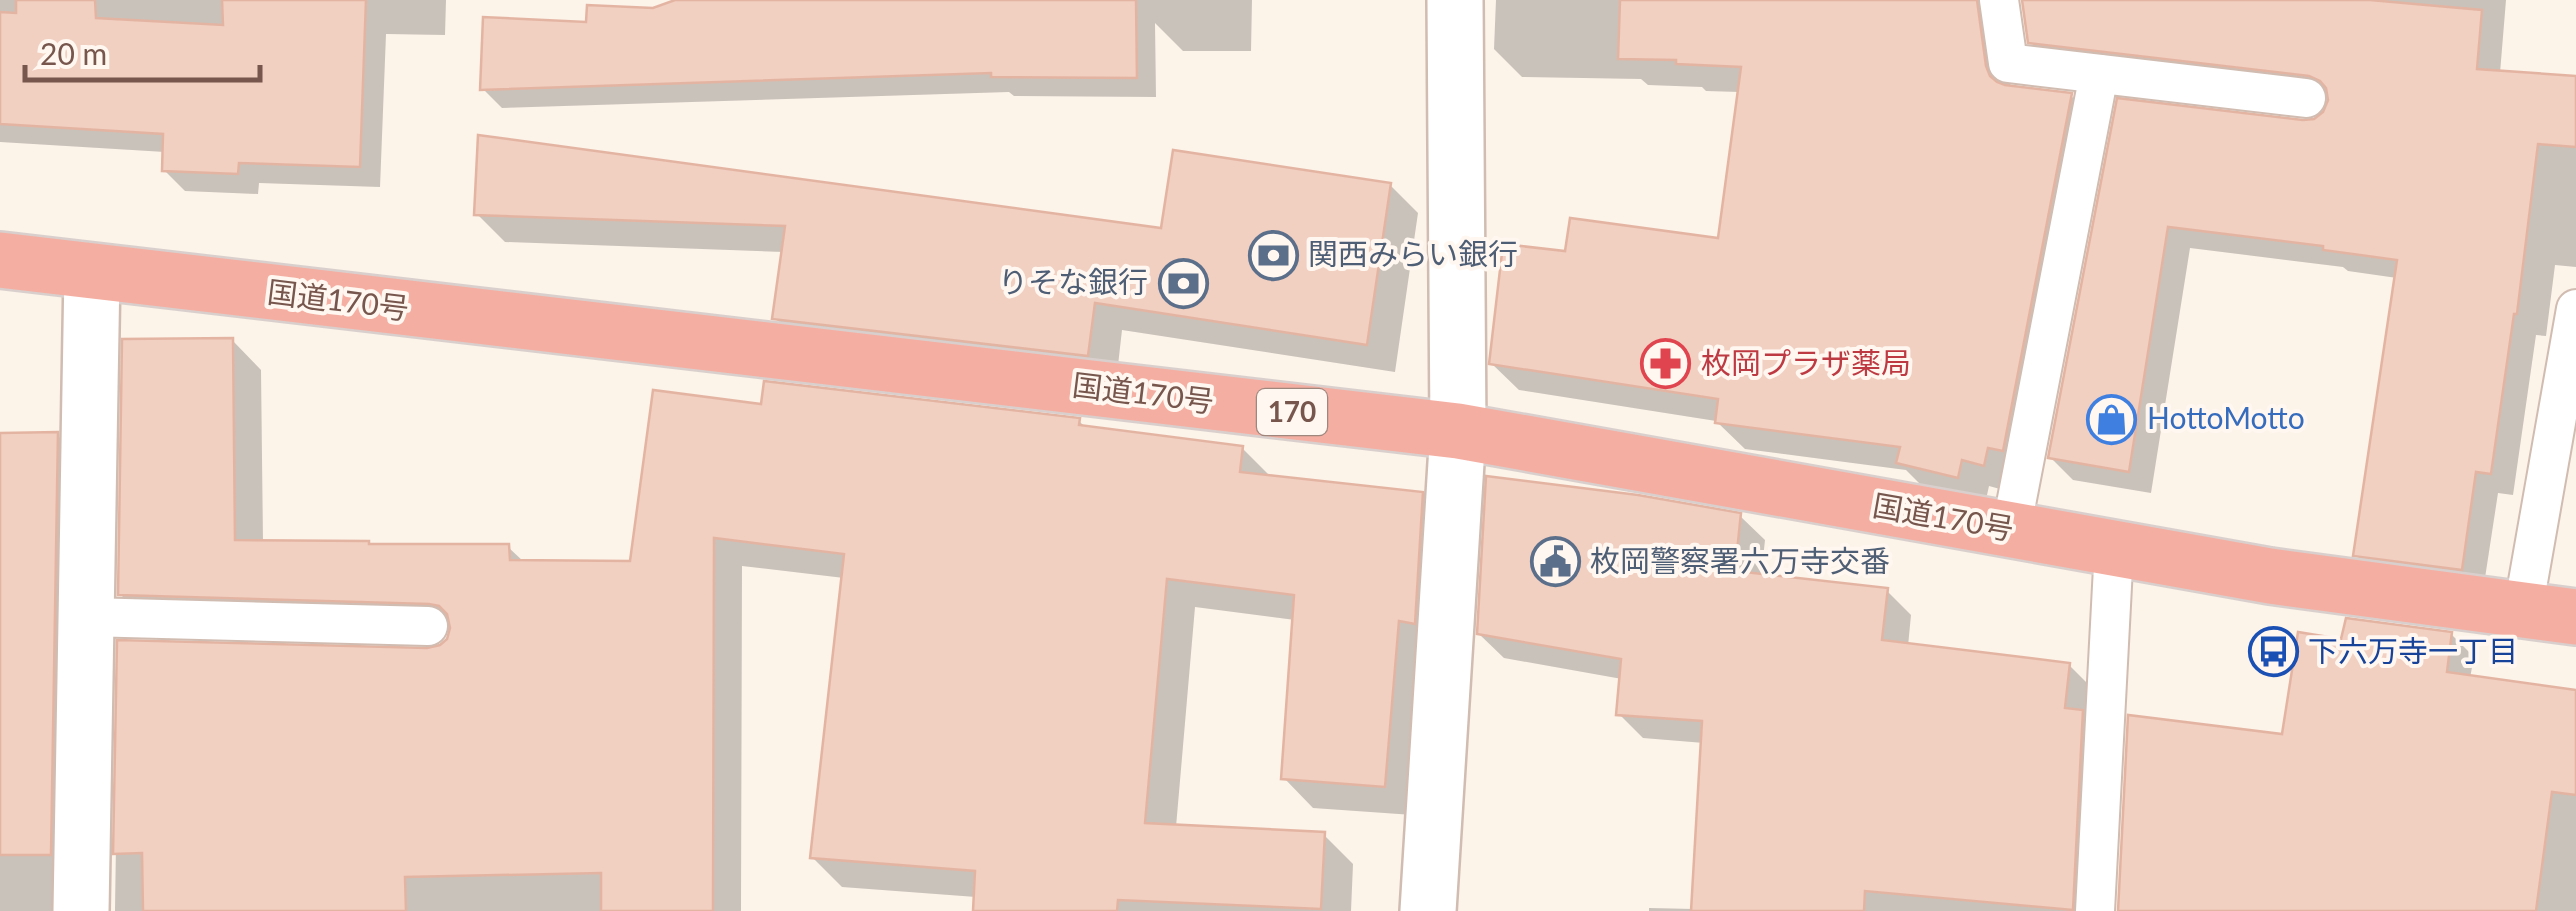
<svg xmlns="http://www.w3.org/2000/svg" width="2576" height="911" viewBox="0 0 2576 911" font-family="Lato,'Noto Sans JP',sans-serif">
<style>
.shadow{fill:#0003}
.building{fill:#f1cfc1;stroke:#e4b4a2;stroke-width:2.5}
.lines{fill:none;stroke-linecap:round;stroke-linejoin:round}
.lane-casing{stroke:#d1bcb1;stroke-width:42}
.street-casing{stroke:#d1bcb1;stroke-width:60}
.highway-casing{stroke:#d9d0cd;stroke-width:60}
.lane{stroke:#fff;stroke-width:38}
.street{stroke:#fff;stroke-width:55}
.highway{stroke:#f5aea2;stroke-width:55}
.labels{text-anchor:middle;stroke-width:8;stroke-linejoin:round;paint-order:stroke}
.shield{fill:#fff7f0;stroke:#a0877e;stroke-width:2.5}
.shield-label{font-size:28px;font-weight:bold;fill:#77574d}
.service-label{font-size:30px;fill:#4e5e75;stroke:#fff7f0;text-anchor:start}
.street-label{font-size:30px;fill:#77574d;stroke:#fff7f0}
.health-label{font-size:30px;fill:#be3a42;stroke:#fff7f0;text-anchor:start}
.shop-label{font-size:30px;fill:#366cbe;stroke:#fff7f0;text-anchor:start}
.transit-label{font-size:30px;fill:#164399;stroke:#fff7f0;text-anchor:start}
</style>
<rect width="100%" height="100%" fill="#fcf3e9"/>
<g class="shadow">
<path d="M0,0H446L445,35L386,34L380,187L259,183L258,194L185,191L164,170L165,152L0,142Z"/>
<path d="M682,0H1252L1251,51H1183L1155,23L1156,97L1014,96L1009,92L502,108L483,89L588,25L653,11Z"/>
<path d="M1496,0H1990L2003,32L2011,89L2071,96L2099,123L2011,492L1989,486L1985,504L1926,490L1906,470L1745,449L1716,421L1519,390L1491,363L1567,254L1720,241L1740,92L1706,91L1702,87L1648,85L1641,79L1522,77L1494,49Z"/>
<path d="M2023,0H2506L2500,73L2576,78V267L2555,265L2546,336L2536,335L2513,495L2498,493L2483,591L2378,577L2356,555L2397,278L2348,271L2343,267L2190,248L2151,493L2073,480L2050,457L2119,101L2303,123L2317,121L2327,112L2330,97L2053,64L2030,41Z"/>
<path d="M1390,185L1418,213L1395,372L1122,330L1116,383L803,346L775,318L784,252L505,242L477,214L1163,231Z"/>
<path d="M232,340L261,370L263,543L371,547H508L524,562L632,564L763,407L1079,421L1087,429L1242,448L1272,478L1422,494L1451,524L1413,815L1313,808L1284,778L1295,620L1195,607L1176,827L1324,835L1353,864L1351,911H975L976,897L842,887L813,858L844,578L742,566L741,911H115L119,643L428,651L441,647L449,640L452,631L149,623L120,594Z"/>
<path d="M0,435H57L86,464L78,911H0Z"/>
<path d="M1740,516L1765,540L1761,577L1886,590L1911,615L1908,646L2069,665L2094,690L2098,911H1649V908L1694,909L1704,743L1643,738L1619,714L1622,679L1504,658L1479,634Z"/>
<path d="M2451,634L2474,657L2470,678L2576,692V911H2120L2284,736L2343,642Z"/>
</g>
<g class="building">
<path d="M16,0H95L96,18L223,25L222,0H366L360,167L239,163L238,174L162,171L163,134L0,124V12L16,13Z"/>
<path d="M675,0H1136L1137,78L991,77V73L480,90L483,17L586,22L587,5L653,8Z"/>
<path d="M1620,0H1977L1986,66L1990,76L1997,82L2005,85L2072,93L2003,451L1988,448L1984,466L1962,460L1958,478L1896,463L1900,447L1715,423L1718,399L1489,364L1503,244L1565,251L1570,218L1718,238L1741,67L1676,64V60L1618,59Z"/>
<path d="M2022,0H2370L2482,10L2477,69L2576,76V147L2538,144L2517,314H2514L2491,474L2476,472L2462,570L2353,556L2397,260L2323,250V246L2168,227L2129,472L2048,458L2117,98L2303,120L2314,119L2323,112L2328,100L2326,88L2320,81L2309,76L2028,43Z"/>
<path d="M478,135L1161,228L1173,150L1391,183L1367,345L1095,303L1088,356L772,319L785,226L474,215Z"/>
<path d="M233,338L235,540L369,541V544H509L510,560L630,561L653,390L761,404L764,381L1080,418L1079,425L1243,446L1240,472L1423,492L1415,624L1399,621L1385,787L1281,779L1294,595L1167,579L1145,823L1325,832L1321,909L1118,900L1117,911H973L975,871L810,858L844,554L714,538L713,911H601V873L405,877L406,911H143L142,853L113,854L117,640L427,648L440,645L447,639L450,628L447,614L439,606L429,604L118,595L122,339Z"/>
<path d="M58,432L51,855H0V433Z"/>
<path d="M1486,476L1638,495L1741,513L1735,571L1888,588L1882,640L2070,663L2065,708L2083,710L2073,910L1865,891L1864,911H1691L1702,721L1616,715L1621,659L1477,634Z"/>
<path d="M2346,618L2452,632L2447,672L2576,690V795L2552,792L2536,911H2118L2128,715L2282,734L2298,632L2341,639Z"/>
</g>
<g class="lines">
<defs>
<g id="lane">
<path d="M1999,0L2008,63L2306,98"/>
<path d="M2011,530L2099,74"/>
<path d="M2523,610L2576,309"/>
<path d="M87,617L428,626"/>
<path d="M2095,911L2114,548"/>
</g>
<g id="street">
<path d="M81,911L92,272"/>
<path d="M1428,911L1458,431L1455,0"/>
</g>
<path id="highway" d="M0,260L1458,431L2270,576L2576,617"/>
</defs>
<use href="#lane" class="lane-casing"/>
<use href="#street" class="street-casing"/>
<use href="#highway" class="highway-casing"/>
<use href="#lane" class="lane"/>
<use href="#street" class="street"/>
<use href="#highway" class="highway"/>
</g>
<defs>
<symbol id="bank-ring" viewBox="-11 -11 22 22"><circle r="9.5" fill="#fff7f0" stroke="#5c6f8a" stroke-width="1.5"/><path d="M-6-4H6V4H-6ZM0-2.3a2.3 2.3 0 1 0 0 4.6a2.3 2.3 0 1 0 0-4.6Z" fill="#5c6f8a"/></symbol>
<symbol id="pharmacy-ring" viewBox="-11 -11 22 22"><circle r="9.5" fill="#fff7f0" stroke="#e0444e" stroke-width="1.5"/><path d="M-2-6h4v4h4v4h-4v4h-4v-4h-4v-4h4Z" fill="#e0444e"/></symbol>
<symbol id="shop-ring" viewBox="-11 -11 22 22"><circle r="9.5" fill="#fff7f0" stroke="#3f7fe0" stroke-width="1.5"/><path d="M-5-2.5h2.3a2.7 3.5 0 0 1 5.4 0H5L5.5 6h-11ZM-1.5-2.5h3a1.5 2.3 0 0 0-3 0Z" fill="#3f7fe0"/></symbol>
<symbol id="civic-ring" viewBox="-11 -11 22 22"><circle r="9.5" fill="#fff7f0" stroke="#5c6f8a" stroke-width="1.5"/><path d="M-.6-6.5H3V-4.5H.6V-3L4-1V1h2V6H-6V1h2V-1L-.6-3ZM-1.2 2.5V6h2.4V2.5Z" fill="#5c6f8a"/></symbol>
<symbol id="bus-ring" viewBox="-11 -11 22 22"><circle r="9.5" fill="#fff7f0" stroke="#1a4fb4" stroke-width="1.5"/><path d="M-5-6H5V4H4V6H2V4H-2V6H-4V4H-5ZM-3.5-4V0h7V-4ZM-3.5 1.2v1.5H-2V1.2ZM2 1.2v1.5H3.5V1.2Z" fill="#1a4fb4"/></symbol>
</defs>
<g fill-rule="evenodd">
<use href="#bank-ring" x="1246" y="228" width="55" height="55"/>
<use href="#bank-ring" x="1156" y="256" width="55" height="55"/>
<use href="#pharmacy-ring" x="1638" y="336" width="55" height="55"/>
<use href="#shop-ring" x="2084" y="392" width="55" height="55"/>
<use href="#civic-ring" x="1528" y="534" width="55" height="55"/>
<use href="#bus-ring" x="2246" y="624" width="55" height="55"/>
</g>
<g class="labels">
<rect class="shield" x="1257" y="389" width="70" height="46" rx="8"/>
<g class="shield-label">
<text x="1292" y="422">170</text>
</g>
<g class="service-label">
<text x="1308" y="265">関西みらい銀行</text>
<text x="1148" y="293" text-anchor="end">りそな銀行</text>
<text x="1590" y="572">枚岡警察署六万寺交番</text>
</g>
<g class="street-label">
<text transform="translate(338 301) rotate(7)" y="10">国道170号</text>
<text transform="translate(1143 394) rotate(7)" y="10">国道170号</text>
<text transform="translate(1943 518) rotate(10)" y="10">国道170号</text>
</g>
<g class="health-label">
<text x="1701" y="374">枚岡プラザ薬局</text>
</g>
<g class="shop-label">
<text x="2147" y="429">HottoMotto</text>
</g>
<g class="transit-label">
<text x="2308" y="662">下六万寺一丁目</text>
</g>
</g>
<path d="M25 65v15h235v-15" fill="none" stroke="#77574d" stroke-width="5"/>
<text x="40" y="65" font-size="30" fill="#77574d" stroke="#fff7f0" stroke-width="8" paint-order="stroke">20 m</text>
</svg>
